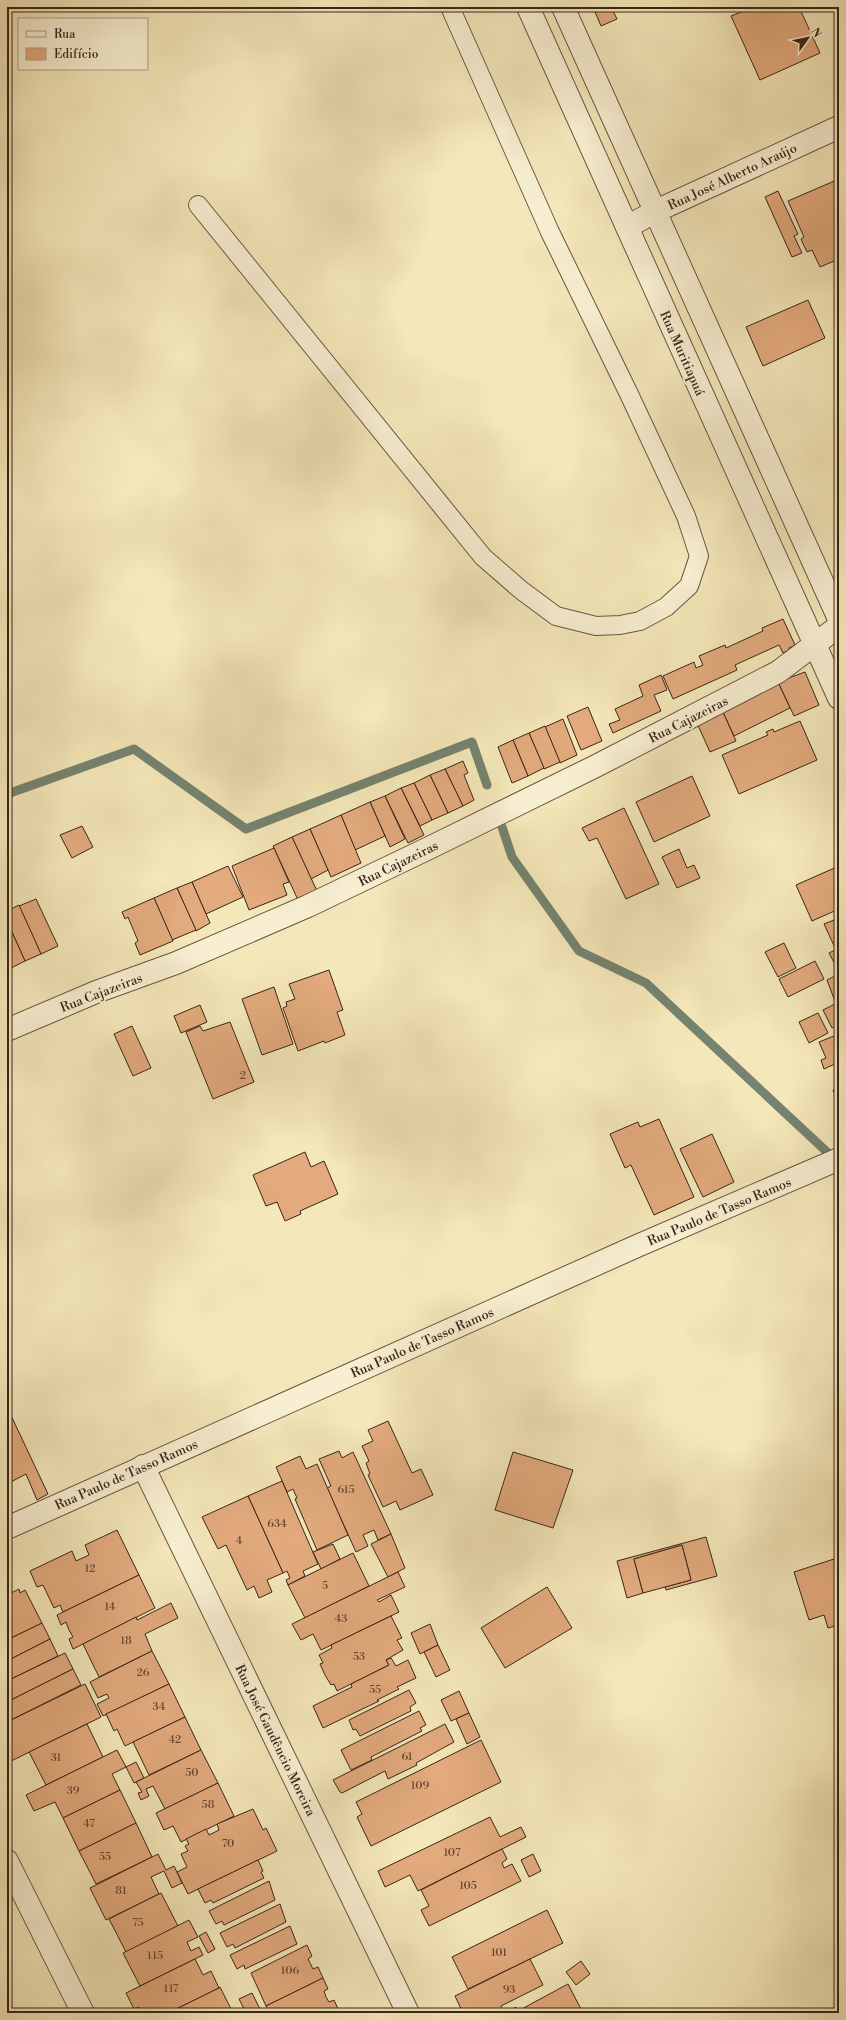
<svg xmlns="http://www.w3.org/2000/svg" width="846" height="2020" viewBox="0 0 846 2020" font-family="'Libre Bodoni',serif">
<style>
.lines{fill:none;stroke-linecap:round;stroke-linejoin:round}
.stream{stroke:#758370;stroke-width:9}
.building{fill:#e2aa7d;stroke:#392519}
.service-casing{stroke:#685641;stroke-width:20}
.minor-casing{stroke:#685641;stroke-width:24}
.service{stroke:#f8efd2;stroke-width:18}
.minor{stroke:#f8efd2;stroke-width:22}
.labels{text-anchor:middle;stroke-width:4;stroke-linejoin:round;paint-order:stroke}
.number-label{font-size:11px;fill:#634632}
.street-label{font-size:13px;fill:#392519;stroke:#f8efd2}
</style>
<rect width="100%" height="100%" fill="#f4e7b9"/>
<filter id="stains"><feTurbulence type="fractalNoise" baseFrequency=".005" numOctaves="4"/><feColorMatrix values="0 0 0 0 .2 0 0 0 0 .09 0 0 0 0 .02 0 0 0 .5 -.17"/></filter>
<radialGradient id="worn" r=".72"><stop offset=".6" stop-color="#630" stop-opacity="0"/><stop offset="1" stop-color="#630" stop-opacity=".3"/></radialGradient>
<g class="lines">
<g class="stream">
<path d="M7,787L10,793L134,749L246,829L472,742L487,785"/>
<path d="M502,827L512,857L579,951L646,983L827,1152"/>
</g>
</g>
<g class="building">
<path d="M593,7H611L617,19L601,26Z"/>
<path d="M742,7H799L820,53L760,80L731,16L744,11Z"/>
<path d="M839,179V259L820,267L812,250L807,252L801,239L804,237L788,201Z"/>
<path d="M778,191L798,234L794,236L802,253L792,257L765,197Z"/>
<path d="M808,300L825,338L763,366L746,327Z"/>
<path d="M783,619L795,645L789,648V650L783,653L779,645L735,665L737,670L673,699L663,676L694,662L696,668L703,665L699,656L725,645L726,648L763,631L762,628Z"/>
<path d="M805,672L819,705L794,716L778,682Z"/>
<path d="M661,675L667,690L654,695L661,711L613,733L609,724L620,720L615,709L643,696L639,685Z"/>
<path d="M778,682L790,708L734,736L722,710Z"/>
<path d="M588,707L602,741L581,750L567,716Z"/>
<path d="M722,710L736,741L710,752L696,721Z"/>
<path d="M563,719L577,755L560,763L545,727Z"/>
<path d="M800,721L817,760L739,794L722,755L768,735L766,732L773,729L774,732Z"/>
<path d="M545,726L560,762L544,769L529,733Z"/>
<path d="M529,733L544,768L528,776L513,740Z"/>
<path d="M513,740L528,776L512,783L498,747Z"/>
<path d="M463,761L468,773L464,775L474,800L463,806L445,769Z"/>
<path d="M445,769L463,806L448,813L430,775Z"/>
<path d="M430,775L448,813L432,820L414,783Z"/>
<path d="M692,776L710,816L654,842L636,802Z"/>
<path d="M414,783L432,820L420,826L401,788Z"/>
<path d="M401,788L424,835L408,843L385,796Z"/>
<path d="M385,796L405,839L390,847L370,802Z"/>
<path d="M370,802L385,836L355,850L341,815Z"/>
<path d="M624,808L659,884L626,899L597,838L589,841L582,828Z"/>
<path d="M341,815L361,863L331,877L310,829Z"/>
<path d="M82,826L93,847L72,858L60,835Z"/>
<path d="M310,829L328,870L311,879L292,837Z"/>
<path d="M292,837L317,891L298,900L273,846Z"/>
<path d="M274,848L289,882L283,884L287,895L249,910L232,866Z"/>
<path d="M679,849L687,868L694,865L700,878L677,888L662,857Z"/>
<path d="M228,866L243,897L206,914L192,882Z"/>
<path d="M839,866V909L812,921L796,885Z"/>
<path d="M192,882L210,923L196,931L177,888Z"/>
<path d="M177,888L196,930L172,940L154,898Z"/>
<path d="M154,898L173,941L140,955L135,943L138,941L128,917L125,919L122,912Z"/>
<path d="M36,899L58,946L41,954L19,906Z"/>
<path d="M19,905L41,954L25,961L7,921V911Z"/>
<path d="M839,918V948L836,950L824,924Z"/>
<path d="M7,921L25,961L11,968L7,960Z"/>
<path d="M784,943L796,968L778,977L765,952Z"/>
<path d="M839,948V972L829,953Z"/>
<path d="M815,961L824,979L788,997L779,979Z"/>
<path d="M329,970L343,1010L337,1012L345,1035L325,1043L324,1041L298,1051L283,1008L287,1006L286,1002L295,999L289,984Z"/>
<path d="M839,974V1002L836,1004L827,980Z"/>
<path d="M274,987L293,1044L262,1055L242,999Z"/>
<path d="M839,1002V1024L832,1028L823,1010Z"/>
<path d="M200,1005L207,1022L181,1033L174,1016Z"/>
<path d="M818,1013L828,1033L809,1043L799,1022Z"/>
<path d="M230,1022L254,1082L213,1099L186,1032L200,1026L203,1031Z"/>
<path d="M132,1026L151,1068L133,1076L114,1034Z"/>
<path d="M839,1034V1062L824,1069L821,1060L826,1058L819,1042Z"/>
<path d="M839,1087V1104L833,1090Z"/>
<path d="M659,1119L694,1197L654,1215L631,1165L625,1168L610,1134L638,1122L640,1127Z"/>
<path d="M712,1134L734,1182L703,1197L680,1149Z"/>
<path d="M305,1152L311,1167L324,1161L338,1194L300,1211L301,1214L285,1221L277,1202L266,1206L253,1175Z"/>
<path d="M7,1407L48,1494L37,1500L26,1474L7,1484Z"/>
<path d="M388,1421L412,1473L421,1469L433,1495L400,1510L396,1501L383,1507L368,1475L370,1474L366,1463L369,1461L362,1446L373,1441L368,1430Z"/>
<path d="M339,1451L342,1458L353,1452L391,1534L378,1540L374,1530L363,1535L368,1546L356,1552L327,1488L331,1486L319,1459Z"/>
<path d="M513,1452L573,1470L553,1528L495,1510Z"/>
<path d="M300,1456L306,1469L317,1464L348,1535L317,1550L295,1499L297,1498L293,1489L287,1492L276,1467Z"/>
<path d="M282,1481L318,1564L303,1571L305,1576L288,1585L286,1580L290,1578L287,1571L283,1573L248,1496Z"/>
<path d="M248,1496L283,1573L267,1580L272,1592L259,1598L254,1586L247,1590L226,1545L218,1549L202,1517Z"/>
<path d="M117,1530L139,1575L63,1612L60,1605L54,1608L43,1585L37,1587L30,1571L72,1551L76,1561L89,1555L85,1545Z"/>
<path d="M391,1534L405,1568L388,1577L371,1544Z"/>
<path d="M706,1537L717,1576L666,1590L665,1587L691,1580L682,1545L634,1559L643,1593L627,1598L617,1561Z"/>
<path d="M333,1544L340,1559L321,1569L313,1552Z"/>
<path d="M682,1545L691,1580L643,1593L634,1559Z"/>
<path d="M353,1553L369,1586L305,1618L288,1585Z"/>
<path d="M834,1559L839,1575V1625L828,1628L824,1615L809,1620L794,1572Z"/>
<path d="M398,1572L405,1587L377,1600L379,1602L391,1595L399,1612L321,1650L313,1634L301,1640L292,1624Z"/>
<path d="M139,1575L155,1608L73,1649L69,1639L73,1637L69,1630L66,1622L61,1625L57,1615Z"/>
<path d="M547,1587L572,1628L505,1668L481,1628Z"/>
<path d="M19,1589L20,1593L25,1590L42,1623L7,1640V1595Z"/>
<path d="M171,1603L178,1618L145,1634L152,1651L99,1677L83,1644L136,1617L137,1620Z"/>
<path d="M391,1616L402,1638L397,1640L403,1650L386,1660L389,1665L337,1691L334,1684L331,1685L325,1675L320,1664L323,1663L319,1655L332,1648L331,1645Z"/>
<path d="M42,1623L50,1639L7,1661V1640Z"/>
<path d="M430,1624L438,1645L420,1654L411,1633Z"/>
<path d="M50,1639L58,1656L7,1681V1661Z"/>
<path d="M438,1645L450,1670L436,1677L424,1652Z"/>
<path d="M152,1651L169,1684L103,1716L97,1704L109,1698L107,1694L98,1698L90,1682Z"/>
<path d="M65,1653L73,1669L7,1702V1681Z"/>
<path d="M391,1658L396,1666L408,1660L416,1678L397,1687L399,1689L377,1700L379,1701L323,1728L313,1706L352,1687L351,1684L389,1665L386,1660Z"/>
<path d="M73,1669L81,1685L7,1722V1702Z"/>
<path d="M85,1684L101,1717L7,1763V1722Z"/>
<path d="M169,1684L185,1717L125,1746L117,1729L114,1731L106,1714Z"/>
<path d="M409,1690L416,1703L410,1707L411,1711L360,1736L356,1729L353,1730L349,1720Z"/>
<path d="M459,1691L469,1713L451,1721L441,1700Z"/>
<path d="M419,1711L426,1725L420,1728L422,1731L371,1757L372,1760L351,1770L341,1750Z"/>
<path d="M469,1713L480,1737L467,1744L456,1719Z"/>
<path d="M185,1717L201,1750L149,1775L133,1742Z"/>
<path d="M87,1724L103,1757L46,1785L29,1752Z"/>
<path d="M445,1724L454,1742L416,1763L417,1765L388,1779L385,1771L342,1793L340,1792L333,1780Z"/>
<path d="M481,1740L501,1782L371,1846L357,1817L362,1814L356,1802Z"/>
<path d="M117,1750L126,1767L112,1774L120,1790L63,1818L55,1802L34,1811L26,1795Z"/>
<path d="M201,1750L218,1783L165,1809L153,1786L146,1789L149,1796L141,1800L138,1793L142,1792L136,1782Z"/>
<path d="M136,1762L144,1778L134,1783L126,1767Z"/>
<path d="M218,1783L234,1816L181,1842L173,1826L164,1830L156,1813Z"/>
<path d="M120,1790L136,1823L79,1851L63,1818Z"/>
<path d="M253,1809L263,1830L266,1828L277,1851L188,1894L177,1872L187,1867L181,1854L188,1851L185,1846L189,1844L186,1839L206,1829L209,1835L219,1830L217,1824Z"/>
<path d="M490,1817L500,1837L521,1827L526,1837L418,1891L410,1875L385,1887L378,1871Z"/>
<path d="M136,1823L152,1857L96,1884L79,1851Z"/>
<path d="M502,1849L507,1859L502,1863L504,1868L512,1864L521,1881L429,1926L421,1910L429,1906L421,1890Z"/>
<path d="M158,1854L166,1870L174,1866L182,1883L172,1888L164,1871L151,1877L159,1894L106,1920L90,1888Z"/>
<path d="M533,1854L541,1871L529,1877L521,1860Z"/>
<path d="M258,1860L263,1871L261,1872L264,1878L213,1903L211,1900L205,1903L198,1889Z"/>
<path d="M269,1881L275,1900L224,1925L222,1921L216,1924L209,1911Z"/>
<path d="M161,1893L178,1926L126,1952L109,1919Z"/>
<path d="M280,1904L286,1922L235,1948L233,1944L227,1947L220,1933Z"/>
<path d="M547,1910L563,1943L468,1989L452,1957Z"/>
<path d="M189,1920L198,1937L187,1942L191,1951L199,1947L203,1955L140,1986L123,1953Z"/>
<path d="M290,1926L297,1944L245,1969L244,1965L237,1969L230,1955Z"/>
<path d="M206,1932L215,1949L208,1953L199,1936Z"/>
<path d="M307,1945L312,1956L308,1959L313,1969L318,1967L323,1978L266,2006L251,1973Z"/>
<path d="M195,1959L203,1975L211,1971L219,1988L168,2013H142L139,2007L134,2009L126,1993Z"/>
<path d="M530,1959L543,1985L501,2006L504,2013H463L455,1996Z"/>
<path d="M581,1961L590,1974L576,1985L566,1972Z"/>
<path d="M7,1977L12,1987L7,1989Z"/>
<path d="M323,1978L328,1989L324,1991L326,1997L329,2002L334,2000L339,2011L335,2013H270L266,2006Z"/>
<path d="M568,1984L583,2013H508L516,2007L518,2011Z"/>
<path d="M220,1987L233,2013H168L219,1988Z"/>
<path d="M252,1993L260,2009L252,2013H246L239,1999Z"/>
</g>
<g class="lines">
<defs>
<path id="service" d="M198,205L483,557L521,590L556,616L596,626L620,625L640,621L666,607L689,586L699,556L686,516L629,394L550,232L450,7"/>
<g id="minor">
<path d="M528,7L839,698"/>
<path d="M563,7L839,619"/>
<path d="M627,227L656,211L839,127"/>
<path d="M7,1030L96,992L176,963L308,906L429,848L594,767L778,672L839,626"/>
<path d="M143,1466L408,2013"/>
<path d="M7,1528L637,1246L839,1159"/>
<path d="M7,1861L83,2013"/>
</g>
</defs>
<use href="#service" class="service-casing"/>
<use href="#minor" class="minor-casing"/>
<use href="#service" class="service"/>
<use href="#minor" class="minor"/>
</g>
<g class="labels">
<g class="number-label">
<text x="243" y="1079">2</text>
<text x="346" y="1493">615</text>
<text x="277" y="1527">634</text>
<text x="239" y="1544">4</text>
<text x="90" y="1572">12</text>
<text x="325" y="1589">5</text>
<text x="110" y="1610">14</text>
<text x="341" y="1622">43</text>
<text x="126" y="1644">18</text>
<text x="359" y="1660">53</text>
<text x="143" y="1676">26</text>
<text x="375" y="1693">55</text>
<text x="159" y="1710">34</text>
<text x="175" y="1743">42</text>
<text x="407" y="1760">61</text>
<text x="56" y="1761">31</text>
<text x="192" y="1776">50</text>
<text x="420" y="1789">109</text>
<text x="73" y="1794">39</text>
<text x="208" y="1808">58</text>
<text x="89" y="1827">47</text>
<text x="228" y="1847">70</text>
<text x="452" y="1856">107</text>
<text x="105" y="1860">55</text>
<text x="468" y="1889">105</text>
<text x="121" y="1894">81</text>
<text x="138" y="1926">75</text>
<text x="499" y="1956">101</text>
<text x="155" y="1959">115</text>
<text x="290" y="1974">106</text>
<text x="171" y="1992">117</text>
<text x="509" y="1993">93</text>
</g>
<g class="street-label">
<text transform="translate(732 176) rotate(-25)" y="5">Rua José Alberto Araújo</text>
<text transform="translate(683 353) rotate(66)" y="5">Rua Muritiapuá</text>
<text transform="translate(688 719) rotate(-27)" y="5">Rua Cajazeiras</text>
<text transform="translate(398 863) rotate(-26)" y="5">Rua Cajazeiras</text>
<text transform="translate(101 992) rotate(-21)" y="5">Rua Cajazeiras</text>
<text transform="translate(719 1211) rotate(-23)" y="5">Rua Paulo de Tasso Ramos</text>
<text transform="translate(422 1342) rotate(-24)" y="5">Rua Paulo de Tasso Ramos</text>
<text transform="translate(126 1474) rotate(-24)" y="5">Rua Paulo de Tasso Ramos</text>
<text transform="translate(276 1740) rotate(64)" y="5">Rua José Gaudêncio Moreira</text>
</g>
</g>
<rect width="846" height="2020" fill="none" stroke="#f4e7b9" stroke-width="24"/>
<rect x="8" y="8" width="830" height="2004" fill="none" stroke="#392519" stroke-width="2"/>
<rect x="12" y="12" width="822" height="1996" fill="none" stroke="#392519"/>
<rect x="18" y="18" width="130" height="52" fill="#f8efd2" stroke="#ac9e88"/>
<rect x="26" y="31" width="20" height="6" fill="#f8efd2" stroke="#ac9e88"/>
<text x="54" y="38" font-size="12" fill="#392519">Rua</text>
<rect x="26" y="48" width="20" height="12" fill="#e2aa7d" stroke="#ac9e88"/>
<text x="54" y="58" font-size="12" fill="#392519">Edifício</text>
<g transform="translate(808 38) rotate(57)" stroke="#f8efd2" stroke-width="3" paint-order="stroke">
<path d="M0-3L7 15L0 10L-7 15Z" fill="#392519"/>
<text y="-6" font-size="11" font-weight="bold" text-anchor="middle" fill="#392519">N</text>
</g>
<rect width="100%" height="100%" filter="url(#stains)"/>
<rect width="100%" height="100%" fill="url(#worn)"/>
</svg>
